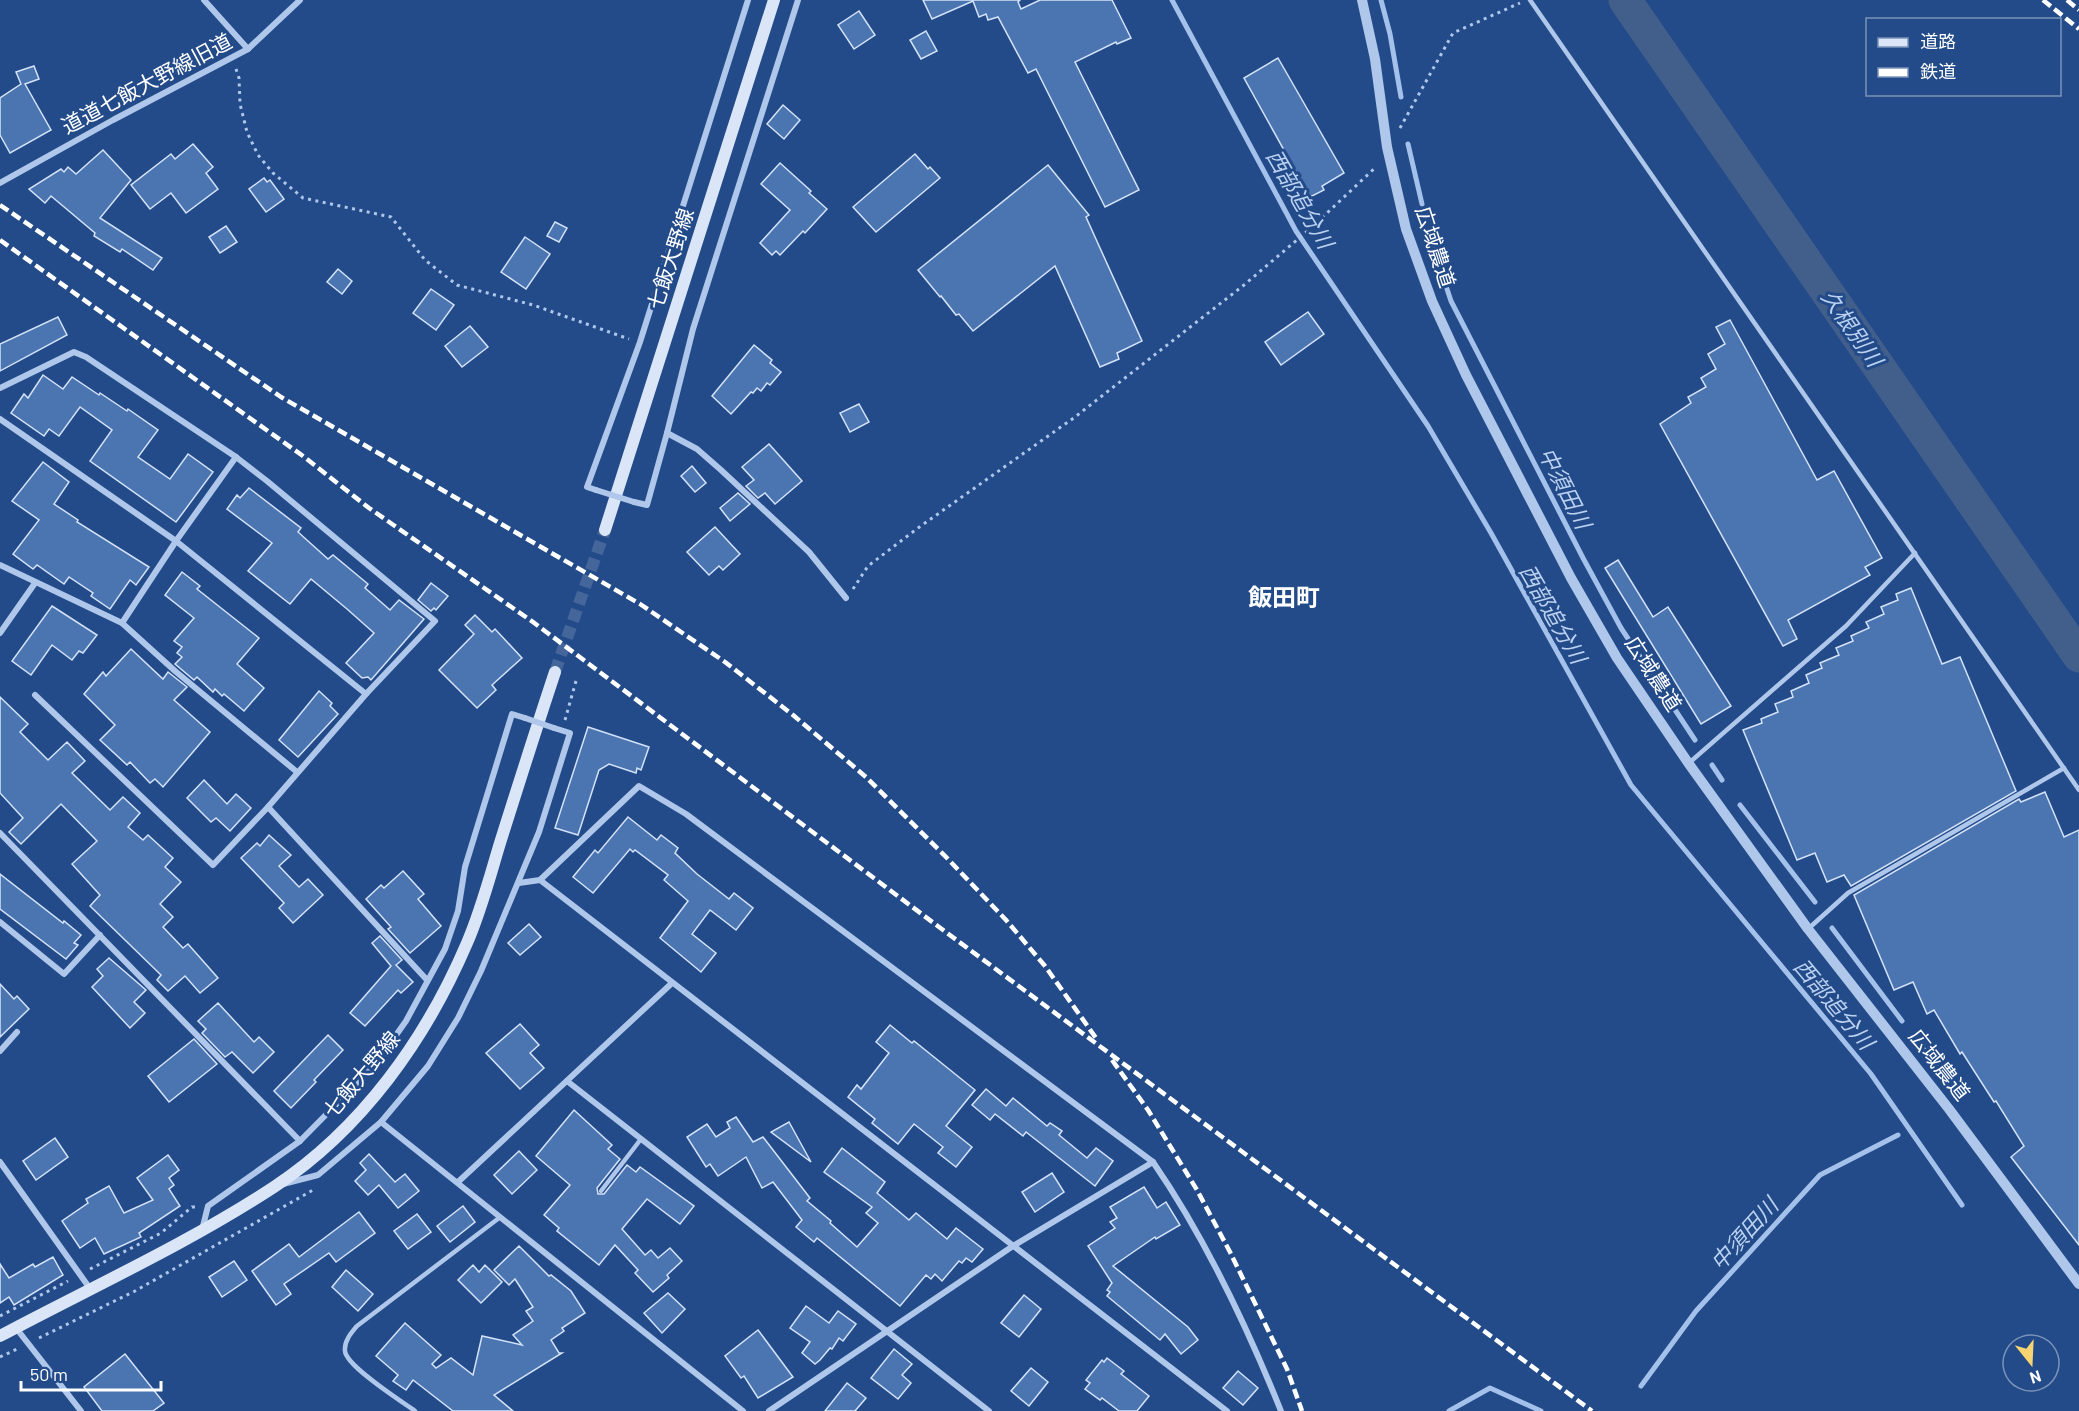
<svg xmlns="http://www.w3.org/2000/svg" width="2079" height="1411" viewBox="0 0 2079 1411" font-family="Barlow,'Noto Sans JP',sans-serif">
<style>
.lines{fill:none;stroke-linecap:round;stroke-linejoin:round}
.stream{stroke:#a3c1eb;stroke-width:5}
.river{stroke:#425f8c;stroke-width:33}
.building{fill:#4b75b1;stroke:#d3e2f8;stroke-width:1.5}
.secondary-tunnel{stroke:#44669b;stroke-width:12;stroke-dasharray:12 6;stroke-linecap:butt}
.path{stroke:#afc7ea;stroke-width:3;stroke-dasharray:3 4.5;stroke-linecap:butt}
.service{stroke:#afc7ea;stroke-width:4.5}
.minor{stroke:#afc7ea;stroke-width:6}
.tertiary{stroke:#afc7ea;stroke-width:10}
.secondary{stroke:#dae6f8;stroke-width:12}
.rail{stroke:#fff;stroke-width:4.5;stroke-dasharray:10 4.5;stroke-linecap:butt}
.minor-bridge{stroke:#afc7ea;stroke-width:6}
.labels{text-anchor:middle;stroke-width:6;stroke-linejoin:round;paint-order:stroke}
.street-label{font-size:21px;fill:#fff;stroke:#234b89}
.water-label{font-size:22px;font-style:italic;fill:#bad1f1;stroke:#234b89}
.quarter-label{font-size:24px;font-weight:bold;fill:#fff;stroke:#234b89}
</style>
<rect width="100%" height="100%" fill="#234b89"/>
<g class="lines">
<g class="stream">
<path d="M1172,0L1296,231L1428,426L1491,533L1631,785L1871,1074L1962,1205"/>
<path d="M1381,0L1390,34L1401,97"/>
<path d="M1408,144L1422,204"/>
<path d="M1430,238L1451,301L1583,558L1621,628L1695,740"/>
<path d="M1712,765L1722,780"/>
<path d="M1740,805L1815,902"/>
<path d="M1832,928L1902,1021"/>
<path d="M1916,1040L1958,1092L1957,1097"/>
<path d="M1641,1386L1696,1311L1820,1175L1898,1135"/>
<path d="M1449,1411L1490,1388L1541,1411"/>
</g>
<path class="river" d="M1625,0L2079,656"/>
</g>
<g class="building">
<path d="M923,0H1020L1018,2L1021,9L1040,0H1112L1131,38L1117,44L1116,42L1075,62L1139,190L1105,207L1036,69L1028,73L998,17L988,20L986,14L979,17L973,1L932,19Z"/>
<path d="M859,11L875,35L854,49L838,25Z"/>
<path d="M926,31L937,51L921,59L910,40Z"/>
<path d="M1278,58L1344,173L1322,186L1324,190L1310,197L1244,78Z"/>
<path d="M34,66L39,79L25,84L51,130L10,153L0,135V98L21,84L16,72Z"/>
<path d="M783,105L800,120L784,139L767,124Z"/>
<path d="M193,144L213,167L206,173L218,189L186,213L171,193L150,209L131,185L171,154L175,159Z"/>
<path d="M103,150L131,180L100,218L162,258L153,270L122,249L120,252L94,236L95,233L51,196L45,203L29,189L61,169L64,172L68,167L76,174Z"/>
<path d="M915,154L928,169L930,167L940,178L876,232L853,207Z"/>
<path d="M780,163L811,191L809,193L827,209L805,233L803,231L780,255L776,251L772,255L760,243L790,210L761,184Z"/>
<path d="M1048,165L1089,215L1086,217L1142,341L1117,353L1119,359L1100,367L1055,266L973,331L959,314L956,315L941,296L940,297L918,270Z"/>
<path d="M264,178L267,182L270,180L284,199L266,212L249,189Z"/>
<path d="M555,222L567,228L559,242L547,236Z"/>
<path d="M226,226L237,242L220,253L209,237Z"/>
<path d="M525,237L550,254L526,289L501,272Z"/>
<path d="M338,269L352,281L342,294L327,282Z"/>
<path d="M431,289L454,305L436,330L413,313Z"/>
<path d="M1308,312L1324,334L1281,365L1265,342Z"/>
<path d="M58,317L67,335L0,371V344Z"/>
<path d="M1730,320L1817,480L1834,471L1882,558L1865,567L1870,575L1788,620L1797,639L1783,646L1660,424L1691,403L1688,397L1706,387L1701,378L1716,369L1708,354L1725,344L1716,327Z"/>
<path d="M470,326L488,347L462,367L445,346Z"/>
<path d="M754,345L772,360L770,363L781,372L770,385L767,383L761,391L757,388L753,393L751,392L731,414L712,396Z"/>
<path d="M43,375L63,389L72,377L99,395L100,393L127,411L128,409L158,430L138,457L170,479L188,454L213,472L176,522L90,461L112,430L80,407L59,436L49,429L44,436L11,413L24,394L28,398Z"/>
<path d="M859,404L869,422L850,432L840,413Z"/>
<path d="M769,444L802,481L775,504L765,493L758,498L746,486L754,480L742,467Z"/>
<path d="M43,462L69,482L54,504L78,520L77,522L149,567L136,585L130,580L110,609L91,596L93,593L69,577L64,584L37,565L33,569L13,554L39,520L12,501Z"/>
<path d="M692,466L706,483L695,492L681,476Z"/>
<path d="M249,488L301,528L298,532L328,559L333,555L368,584L365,588L390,610L399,600L424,619L371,680L368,677L362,678L346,663L374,633L347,609L311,579L290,604L248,571L272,543L227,509L237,495L240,498Z"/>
<path d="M738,493L750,504L730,521L720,508Z"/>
<path d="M715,527L740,554L723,570L719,566L709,575L687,552Z"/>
<path d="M1618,560L1653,617L1668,607L1731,706L1701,724L1605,568Z"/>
<path d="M182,572L200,586L197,589L259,638L237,664L264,688L244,711L224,694L222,696L215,689L213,692L197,677L194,680L175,664L182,657L177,653L182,647L174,641L194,618L165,595Z"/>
<path d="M431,583L448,596L436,610L434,608L431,611L418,600Z"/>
<path d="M1911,588L1942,664L1960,657L2016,791L1851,886L1844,875L1827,882L1815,853L1797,860L1743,730L1762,723L1761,719L1778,712L1775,704L1793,697L1791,691L1809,683L1806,675L1822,668L1820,663L1839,655L1836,648L1853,641L1851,636L1869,628L1866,622L1884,614L1881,607L1898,600L1896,594Z"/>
<path d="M52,606L97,635L83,653L79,651L72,660L52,645L31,675L12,661Z"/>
<path d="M475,615L492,632L495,629L522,658L492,685L496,690L477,708L439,670L474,634L465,625Z"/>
<path d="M131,649L163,679L168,672L187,687L174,700L210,732L163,787L155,779L150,783L130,762L127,765L100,740L115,725L84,694L103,672L106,676Z"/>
<path d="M319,691L332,703L330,706L338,714L298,757L279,740Z"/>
<path d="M0,697L28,724L20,732L48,760L67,742L85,761L72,773L110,810L123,797L140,813L128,827L143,840L148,835L173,858L165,867L181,882L160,904L173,917L163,927L183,948L188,944L218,978L200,993L185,976L168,991L157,980L161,975L90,906L100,895L72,864L97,841L61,804L21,844L9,832L23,818L0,793Z"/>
<path d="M588,727L649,747L641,770L637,768L636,773L609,764L599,770L578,835L555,828Z"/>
<path d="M204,780L227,804L236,794L251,808L230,831L216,818L211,822L187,798Z"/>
<path d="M2045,792L2064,837L2079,830V1245L2011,1157L2024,1146L1996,1101L1994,1102L1962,1052L1960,1054L1934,1010L1927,1014L1913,982L1894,990L1854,895L2019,799L2021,802Z"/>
<path d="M628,817L657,840L661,835L678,848L675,853L697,874L729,899L734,893L753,908L736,930L710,910L692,934L716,953L701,972L660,938L688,901L664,880L668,875L635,850L633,852L630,849L593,893L573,877L595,850L598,853Z"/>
<path d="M269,835L291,855L279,866L299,887L308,879L323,895L293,923L279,908L284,903L241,858L257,843L260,846Z"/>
<path d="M403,871L424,894L418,899L441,926L410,953L388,929L391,927L366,899L381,885L384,888Z"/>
<path d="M0,874L63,923L64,921L81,935L74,943L78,945L66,959L0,909Z"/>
<path d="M529,924L541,937L520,955L508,943Z"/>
<path d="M380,936L402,960L396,965L413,982L401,993L398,990L365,1026L350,1013L391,966L372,943Z"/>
<path d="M109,958L146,990L134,1002L145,1013L130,1028L92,987L103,976L97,969Z"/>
<path d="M0,984L14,999L17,996L29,1009L0,1037Z"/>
<path d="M218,1003L254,1042L259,1037L274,1052L253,1073L232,1052L225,1057L202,1033L206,1029L198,1021Z"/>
<path d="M520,1024L539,1045L530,1053L544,1068L520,1089L486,1053Z"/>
<path d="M890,1025L912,1043L914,1041L975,1090L946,1126L972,1147L956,1167L938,1153L943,1147L914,1124L898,1144L872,1123L875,1119L848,1097L857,1085L861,1089L889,1053L876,1042Z"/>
<path d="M328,1035L343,1050L314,1080L316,1082L291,1108L274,1091Z"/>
<path d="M194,1039L217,1064L169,1102L148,1076Z"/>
<path d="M986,1089L1006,1106L1013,1098L1047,1126L1050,1123L1062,1131L1059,1135L1087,1158L1096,1148L1113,1161L1095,1186L1026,1132L1023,1136L995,1114L990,1120L972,1105Z"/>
<path d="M574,1110L612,1145L608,1149L620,1159L597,1188L598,1194H604L627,1165L636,1172L640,1167L694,1206L680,1224L647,1199L622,1229L645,1255L651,1250L658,1258L670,1248L682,1261L667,1275L669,1278L653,1292L635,1273L638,1270L615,1245L599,1265L557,1231L559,1228L544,1215L570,1185L536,1156Z"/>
<path d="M736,1117L753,1142L763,1137L810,1198L807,1201L831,1221L830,1223L857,1247L878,1223L866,1213L872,1207L824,1172L842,1148L885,1182L877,1193L909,1220L916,1213L947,1239L956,1228L983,1249L972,1262L966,1258L962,1263L959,1261L942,1281L935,1274L931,1279L926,1275L900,1306L817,1238L814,1242L796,1227L802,1220L773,1182L762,1188L746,1157L718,1176L710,1164L706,1167L687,1137L707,1124L716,1137L730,1128L727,1122Z"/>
<path d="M789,1122L811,1162L771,1132Z"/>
<path d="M55,1138L68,1157L36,1180L23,1161Z"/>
<path d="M519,1151L537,1170L512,1194L494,1175Z"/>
<path d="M369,1154L395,1182L405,1174L419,1191L398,1208L379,1185L368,1195L355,1181L366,1170L360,1163Z"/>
<path d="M168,1155L179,1170L169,1178L174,1185L169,1189L180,1206L139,1233L141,1237L104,1254L95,1238L80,1248L62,1221L88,1203L86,1199L109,1186L124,1213L153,1200L137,1178Z"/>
<path d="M1052,1173L1064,1192L1035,1212L1022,1192Z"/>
<path d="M1144,1187L1157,1208L1166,1202L1180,1225L1156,1239L1155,1237L1113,1266L1188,1327L1198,1340L1181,1354L1165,1334L1160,1340L1107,1296L1110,1292L1107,1290L1112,1283L1088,1246L1115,1228L1110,1222L1117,1218L1110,1207Z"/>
<path d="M463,1206L475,1222L450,1242L437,1226Z"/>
<path d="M359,1212L375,1233L336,1262L329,1253L284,1284L291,1294L276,1305L252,1271L289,1244L299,1257Z"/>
<path d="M417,1214L431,1232L408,1249L394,1231Z"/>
<path d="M519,1246L549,1276L551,1275L571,1291L585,1313L562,1328L564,1331L551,1340L559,1353H562L494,1395L513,1411H453L413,1380L406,1390L393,1381L398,1375L376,1356L405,1323L441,1355L432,1364L436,1368L451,1358L473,1375L482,1336L522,1345L513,1335L533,1321L526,1311L533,1307L515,1279L509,1285L494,1270Z"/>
<path d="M53,1257L63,1275L14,1305L9,1297L0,1303V1264L9,1278L33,1264L35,1267Z"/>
<path d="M234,1261L247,1280L222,1297L209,1277Z"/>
<path d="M473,1265L479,1272L485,1265L502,1282L481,1303L458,1280Z"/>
<path d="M346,1270L373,1294L358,1311L332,1287Z"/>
<path d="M668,1293L685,1309L662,1333L644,1313Z"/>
<path d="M1024,1295L1041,1309L1019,1337L1001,1323Z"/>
<path d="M806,1306L829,1323L838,1311L856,1324L843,1341L839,1338L832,1349L830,1348L820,1360L815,1364L802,1353L810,1342L790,1328Z"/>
<path d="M758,1330L793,1377L758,1398L744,1376L741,1378L725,1356Z"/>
<path d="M894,1349L912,1364L902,1375L911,1383L898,1399L871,1378Z"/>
<path d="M125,1354L164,1403L153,1411H102L84,1387Z"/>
<path d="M1107,1358L1124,1371L1121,1374L1149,1396L1137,1411H1119L1102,1398L1100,1400L1085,1389L1090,1383L1086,1380L1102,1360L1104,1362Z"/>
<path d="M1031,1368L1048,1382L1029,1406L1011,1391Z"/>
<path d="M1238,1371L1258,1388L1243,1405L1223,1388Z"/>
<path d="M847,1383L866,1398L855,1411H825Z"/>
</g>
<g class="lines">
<path class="secondary-tunnel" d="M555,672L605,530"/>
<g class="path">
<path d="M236,69L239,78L240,104L247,132L258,155L273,173L303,198L391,217L425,260L457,285L533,305L629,339"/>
<path d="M1400,128L1453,33L1520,3"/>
<path d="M853,589L868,566L918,528L1075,417L1244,285L1311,228L1376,167"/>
<path d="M565,720L576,681"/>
<path d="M90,1269L161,1233L192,1207H195"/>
<path d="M0,1316L68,1281"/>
<path d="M39,1338L135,1291L313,1190"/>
<path d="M0,1357L17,1349"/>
</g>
<g class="service">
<path d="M1530,0L2079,790"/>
<path d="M1689,763L1846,626L1915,553"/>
<path d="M1808,929L1848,893L2064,768"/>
<path d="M601,1191L641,1139"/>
<path d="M415,1411C401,1401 346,1366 345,1351C344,1341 351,1333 357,1326L499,1218"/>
</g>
<g class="minor">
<path d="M204,0L248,49"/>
<path d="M0,183L113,120L248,49L300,0"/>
<path d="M0,388L74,352L86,357L236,457L267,481L435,621L366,694"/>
<path d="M0,419L176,541L366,694L268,807L427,980"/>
<path d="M667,433L697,449L721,470L809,552L846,598"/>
<path d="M596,490L587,487L640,342L748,0"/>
<path d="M634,502L647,505L667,433L693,329L798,0"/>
<path d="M0,565L122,623L175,671L297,772"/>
<path d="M122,623L176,541L236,457"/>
<path d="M0,633L35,583"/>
<path d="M35,695L213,865L268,807"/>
<path d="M0,833L300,1141"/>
<path d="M540,880L1227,1411"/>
<path d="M519,883L540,880L639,786L686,814L1153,1162C1206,1239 1246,1324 1281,1411"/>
<path d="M0,922L64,974L100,935"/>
<path d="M0,1051L17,1032"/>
<path d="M567,1081L989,1411"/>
<path d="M381,1122L743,1411"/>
<path d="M0,1162L91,1290"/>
<path d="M458,1182L672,983"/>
<path d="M283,1184L318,1175L381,1122L428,1066L458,1018L481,971L539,832L570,733L554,728"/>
<path d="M202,1230L208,1206L300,1141L375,1065L406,1021L445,949L458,911L465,867L512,714L525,718"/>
<path d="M16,1328L81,1411"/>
<path d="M769,1411L1013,1246L1153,1162"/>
</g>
<path class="tertiary" d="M1362,0L1375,59L1387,147L1406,229L1432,301L1466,375L1571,578L1617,658L1689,764L1808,929L1949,1109L2079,1284"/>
<g class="secondary">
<path d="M605,530L774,0"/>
<path d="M0,1336C92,1287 187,1244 274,1187C362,1129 426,1039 467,943C481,911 490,876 500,843C518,786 536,729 555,672"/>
</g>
<g class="rail">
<path d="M2043,0L2079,29"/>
<path d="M2067,0L2079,10"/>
<path d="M0,205L281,397L640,604L725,662L793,715L866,777L947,858L1006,920L1045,966L1096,1038"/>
<path d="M0,240L303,456L369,508L533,622L939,927L1592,1411"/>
<path d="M1112,1060L1148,1110L1197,1190L1230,1252L1287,1369L1302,1411"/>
</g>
<g class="minor-bridge">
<path d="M596,490L634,502"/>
<path d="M525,718L554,728"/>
</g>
</g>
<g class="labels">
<g class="street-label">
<text transform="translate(147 84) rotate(-28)" y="7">道道七飯大野線旧道</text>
<text transform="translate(1435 247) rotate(72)" y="7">広域農道</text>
<text transform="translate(671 259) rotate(-72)" y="7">七飯大野線</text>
<text transform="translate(1653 674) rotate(57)" y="7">広域農道</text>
<text transform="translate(1939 1065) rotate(52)" y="7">広域農道</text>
<text transform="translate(362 1075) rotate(-50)" y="7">七飯大野線</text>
</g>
<g class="water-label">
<text transform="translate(1300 199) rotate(60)" y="8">西部追分川</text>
<text transform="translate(1852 328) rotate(55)" y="8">久根別川</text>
<text transform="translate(1565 488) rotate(63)" y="8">中須田川</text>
<text transform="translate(1553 614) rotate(60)" y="8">西部追分川</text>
<text transform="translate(1834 1004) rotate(50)" y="8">西部追分川</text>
<text transform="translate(1744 1234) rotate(-48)" y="8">中須田川</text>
</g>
<g class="quarter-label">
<text x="1284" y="606">飯田町</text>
</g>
</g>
<rect x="1866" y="18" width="195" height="78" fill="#234b89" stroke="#7b93b8" stroke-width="1.5"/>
<rect x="1878" y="38" width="30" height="9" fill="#dae6f8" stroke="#7b93b8" stroke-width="1.5"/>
<text x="1920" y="48" font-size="18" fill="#ffffff">道路</text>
<rect x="1878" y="68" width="30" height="9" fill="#ffffff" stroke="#7b93b8" stroke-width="1.5"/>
<text x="1920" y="78" font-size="18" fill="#ffffff">鉄道</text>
<g transform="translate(2031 1363) rotate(162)"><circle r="28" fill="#234b89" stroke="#7b93b8" stroke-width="1.5"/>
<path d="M0-4.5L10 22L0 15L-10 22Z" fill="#f6d471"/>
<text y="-9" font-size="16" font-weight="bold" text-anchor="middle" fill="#ffffff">N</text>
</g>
<path d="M21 1381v9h140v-9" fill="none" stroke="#ffffff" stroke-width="3"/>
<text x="30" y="1381" font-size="18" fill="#ffffff" stroke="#234b89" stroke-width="4.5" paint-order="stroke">50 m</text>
</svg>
